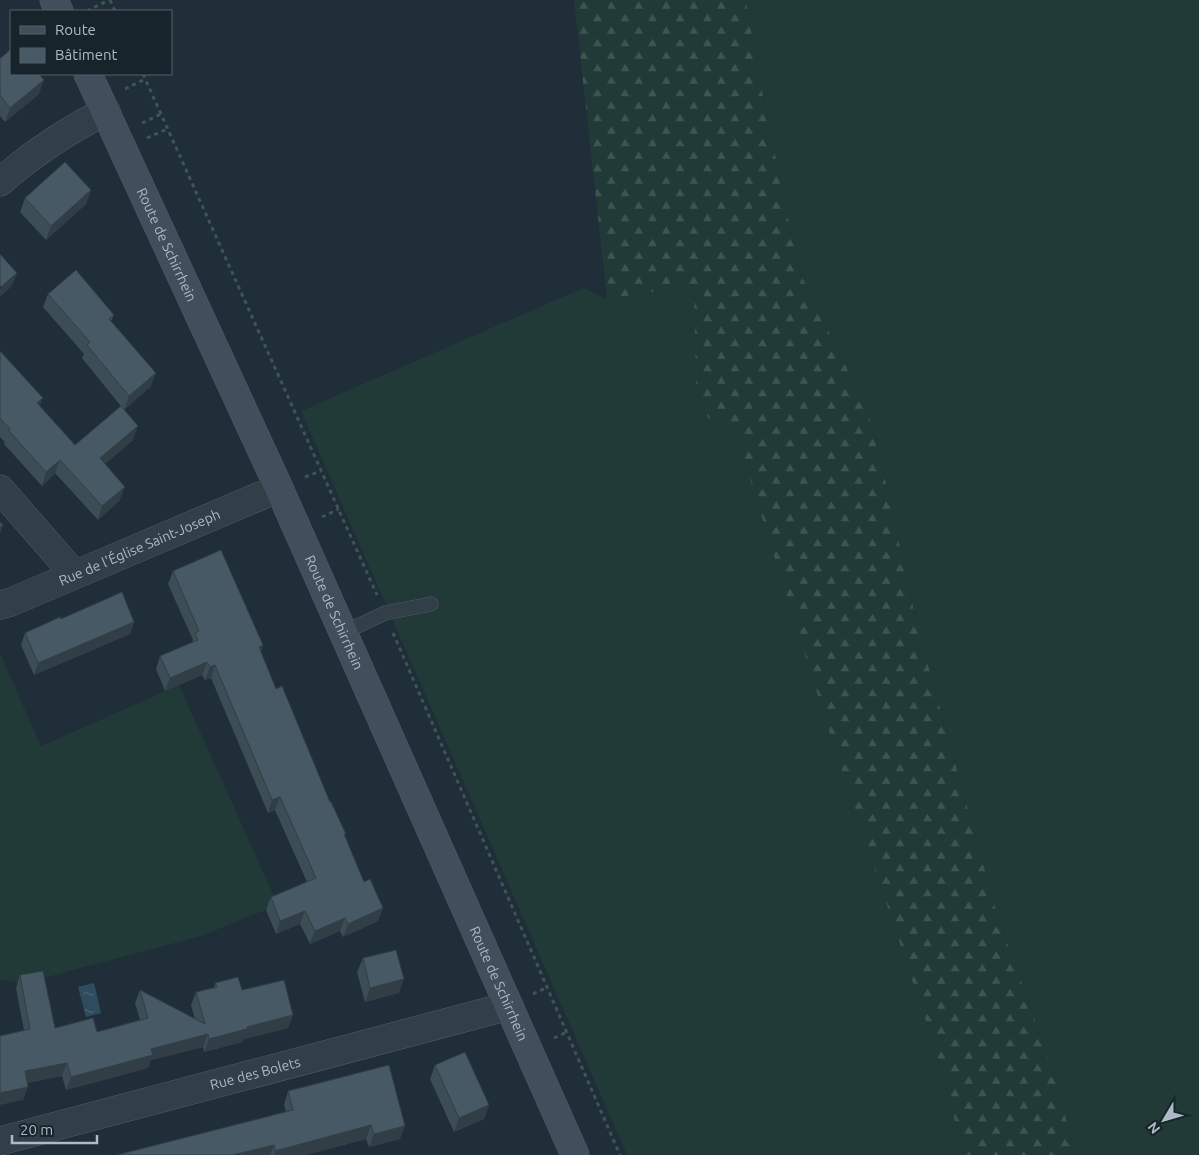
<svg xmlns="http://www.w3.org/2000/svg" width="1199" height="1155" viewBox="0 0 1199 1155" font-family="Ubuntu,sans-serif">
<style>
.grass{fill:#213937}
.forest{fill:url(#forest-firs)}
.water{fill:url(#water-ripples)}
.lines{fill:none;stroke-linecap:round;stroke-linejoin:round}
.lane-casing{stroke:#505d66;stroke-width:15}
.street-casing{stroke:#505d66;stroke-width:29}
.secondary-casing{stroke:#505d66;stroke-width:29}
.path{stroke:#3e5553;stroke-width:3;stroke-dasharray:4 4;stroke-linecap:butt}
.lane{stroke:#323f48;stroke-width:14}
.street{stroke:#323f48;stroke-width:28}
.secondary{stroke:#404f5b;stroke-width:28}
.wall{fill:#3c4d56}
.shaded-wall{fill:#313e46}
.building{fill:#465964;stroke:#313e46}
.labels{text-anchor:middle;stroke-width:4.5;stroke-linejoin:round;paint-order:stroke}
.street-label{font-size:14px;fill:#acbbc5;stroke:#18242c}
</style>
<defs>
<pattern id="forest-firs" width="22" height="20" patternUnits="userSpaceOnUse" patternTransform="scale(1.25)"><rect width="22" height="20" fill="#213937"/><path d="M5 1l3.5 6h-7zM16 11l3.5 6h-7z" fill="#3f5452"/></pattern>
<pattern id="water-ripples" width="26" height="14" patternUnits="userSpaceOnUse" patternTransform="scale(1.25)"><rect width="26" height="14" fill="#2f4c5e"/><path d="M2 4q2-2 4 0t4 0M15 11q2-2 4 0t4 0" fill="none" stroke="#4a6474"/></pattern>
</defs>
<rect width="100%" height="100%" fill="#1f2e38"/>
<g class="grass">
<path d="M746,0H1199V1155H1076L1052,1068L997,914L918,629L874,429L844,362L799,271L758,72Z"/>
<path d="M694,285L696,387L708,418L735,431L937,1054L964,1155H627L301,411L583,288L607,299Z"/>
<path d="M0,653L41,746L179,685L278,905L201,936L25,983L0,980Z"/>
</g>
<path class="forest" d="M574,0H746L758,72L799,271L844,362L874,429L918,629L997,914L1052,1068L1076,1155H964L937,1054L832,741L735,431L708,418L696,387L694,285L607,299Z"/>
<path class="water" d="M94,983L101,1013L86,1017L78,987Z"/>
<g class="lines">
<defs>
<path id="lane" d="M343,633L385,613L431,604"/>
<g id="street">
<path d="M0,182C32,154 68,130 106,111"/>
<path d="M0,489L74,574"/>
<path id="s1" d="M0,605L11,602L279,488"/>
<path id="s2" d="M0,1141L509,1006"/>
</g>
<g id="secondary">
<path d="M54,0L59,11"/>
<path id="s3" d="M88,74L279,488L575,1155"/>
</g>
</defs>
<use href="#lane" class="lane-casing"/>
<use href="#street" class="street-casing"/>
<use href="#secondary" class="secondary-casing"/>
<g class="path">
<path d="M110,0L115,11"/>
<path d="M87,11L109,0"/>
<path d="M143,74L377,595"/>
<path d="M125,89L145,79"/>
<path d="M142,123L161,114"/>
<path d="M147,138L167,129"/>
<path d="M305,477L321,471"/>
<path d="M322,517L339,509"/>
<path d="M393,633L620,1155"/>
<path d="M533,994L548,987"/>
<path d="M554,1038L567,1032"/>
</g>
<use href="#lane" class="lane"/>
<use href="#street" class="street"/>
<use href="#secondary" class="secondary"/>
</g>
<g class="wall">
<path d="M0,57L39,94L5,122L0,116Z"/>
<path d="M91,190L86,204L46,240L20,212L25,198Z"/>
<path d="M48,294L114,315L111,321L151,386L124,410L82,358L84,354L43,307Z"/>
<path d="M0,351L40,406L75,445L133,440L105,464L120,500L98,520L55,473L42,486L4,444L5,442L0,437Z"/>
<path d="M173,571L263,645L261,652L276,689L345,836L364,882L383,908L378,921L343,937L340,931L310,944L300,924L276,934L266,910L271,897L307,882L275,810L268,813L211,678L205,680L202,675L165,691L156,669L160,656L192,643L193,640L168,584Z"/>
<path d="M61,619L134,622L130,634L34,675L21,645L25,633Z"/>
<path d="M363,958L399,993L365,1002L357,972Z"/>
<path d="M20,975L55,1028L97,1032L140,1020L135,1003L140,990L195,1019L191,1005L196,992L214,988L215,983L242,990L293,1015L288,1028L244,1039L242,1042L204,1052L203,1047L151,1060L148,1068L66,1090L62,1076L27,1083L23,1100L24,1030L16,988Z"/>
<path d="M389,1065L400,1139L369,1147L366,1139L306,1155H117L286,1112L284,1105L288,1091Z"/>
<path d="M435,1065L489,1105L484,1119L454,1132L430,1079Z"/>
</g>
<g class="shaded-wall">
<path d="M44,80L39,94L5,122L10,108Z"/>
<path d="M91,190L86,204L46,240L51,226Z"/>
<path d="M17,273L12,286L0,297V290L1,287Z"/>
<path d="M156,373L151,386L124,410L129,396Z"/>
<path d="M43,398L38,412L37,403Z"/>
<path d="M138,426L133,440L96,472L100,458Z"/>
<path d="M60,460L55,473L42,486L46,472Z"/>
<path d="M125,487L120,500L98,520L102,506Z"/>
<path d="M3,525L0,534V528Z"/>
<path d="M134,622L130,634L34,675L38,663Z"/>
<path d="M263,645L258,658L259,647Z"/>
<path d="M207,662L202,675L165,691L170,678Z"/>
<path d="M215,665L211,678L205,680L210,667Z"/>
<path d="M280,797L275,810L268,813L272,800Z"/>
<path d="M383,908L378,921L343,937L348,924Z"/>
<path d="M305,911L300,924L276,934L280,921Z"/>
<path d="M345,918L340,931L310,944L315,931Z"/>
<path d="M404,979L399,993L365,1002L370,988Z"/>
<path d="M293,1015L288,1028L244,1039L242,1042L204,1052L209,1039L247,1027Z"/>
<path d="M208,1034L203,1047L151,1060L148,1068L66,1090L71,1077L151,1049Z"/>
<path d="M67,1063L62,1076L20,1084L25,1071Z"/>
<path d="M28,1087L23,1100L0,1105V1093Z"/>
<path d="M489,1105L484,1119L454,1132L459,1118Z"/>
<path d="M371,1125L366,1139L306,1155H274L275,1151Z"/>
<path d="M405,1126L400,1139L369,1147L374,1134Z"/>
<path d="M274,1145L270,1155H233Z"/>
</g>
<g class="building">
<path d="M11,49V74H39L44,80L10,108L0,95V57L1,58Z"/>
<path d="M65,162L91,190L51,226L25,198Z"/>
<path d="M0,254L17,273L1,287L0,286Z"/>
<path d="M76,270L114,315L109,319L156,373L129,396L87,345L90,342L48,294Z"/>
<path d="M0,351L43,398L37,403L75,445L121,406L138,426L100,458L125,487L102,506L60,460L46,472L9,431L10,429L0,418Z"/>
<path d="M0,522L3,525L0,528Z"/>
<path d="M221,550L263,645L259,647L276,689L282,686L330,802H331L346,834H344L364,882L370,879L383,908L348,924L345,918L315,931L305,911L280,921L271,897L316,878L280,797L272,800L215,665L210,667L207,662L170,678L160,656L198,640L195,633L199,631L173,571Z"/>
<path d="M122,592L134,622L38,663L25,633L60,617L61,619Z"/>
<path d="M396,950L404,979L370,988L363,958Z"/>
<path d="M43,971L55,1028L93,1018L97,1032L148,1018L140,990L205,1024L196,992L217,987L215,983L238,977L242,990L284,980L293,1015L247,1027V1029L209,1039L208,1034L151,1049L153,1055L71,1077L67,1063L25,1071L28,1087L0,1093V1036L30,1029L20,975Z"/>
<path d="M465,1052L489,1105L459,1118L435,1065Z"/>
<path d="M389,1065L405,1126L374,1134L371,1125L275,1151L274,1145L233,1155H117L293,1110L288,1091Z"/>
</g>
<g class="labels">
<g class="street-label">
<text dy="5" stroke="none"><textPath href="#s3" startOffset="188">Route de Schirrhein</textPath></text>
<text dy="5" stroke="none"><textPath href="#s1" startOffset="151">Rue de l'Église Saint-Joseph</textPath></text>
<text dy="5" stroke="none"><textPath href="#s3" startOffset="592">Route de Schirrhein</textPath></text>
<text dy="5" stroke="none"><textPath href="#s3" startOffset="998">Route de Schirrhein</textPath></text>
<text dy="5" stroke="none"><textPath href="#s2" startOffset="264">Rue des Bolets</textPath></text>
</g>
</g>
<rect x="10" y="10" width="162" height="65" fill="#18242c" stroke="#536069"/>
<rect x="20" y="26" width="25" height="8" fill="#404f5b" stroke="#536069"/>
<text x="55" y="35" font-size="15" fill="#acbbc5">Route</text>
<rect x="20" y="48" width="25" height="15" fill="#465964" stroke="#536069"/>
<text x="55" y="60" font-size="15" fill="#acbbc5">Bâtiment</text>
<g transform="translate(1164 1120) rotate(232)" stroke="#18242c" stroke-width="4" paint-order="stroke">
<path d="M0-4L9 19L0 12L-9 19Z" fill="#acbbc5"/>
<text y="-8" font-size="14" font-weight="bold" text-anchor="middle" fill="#acbbc5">N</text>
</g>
<path d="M12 1135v8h85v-8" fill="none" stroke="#acbbc5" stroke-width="2.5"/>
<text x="20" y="1135" font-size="15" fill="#acbbc5" stroke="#18242c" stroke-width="4" paint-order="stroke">20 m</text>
</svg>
